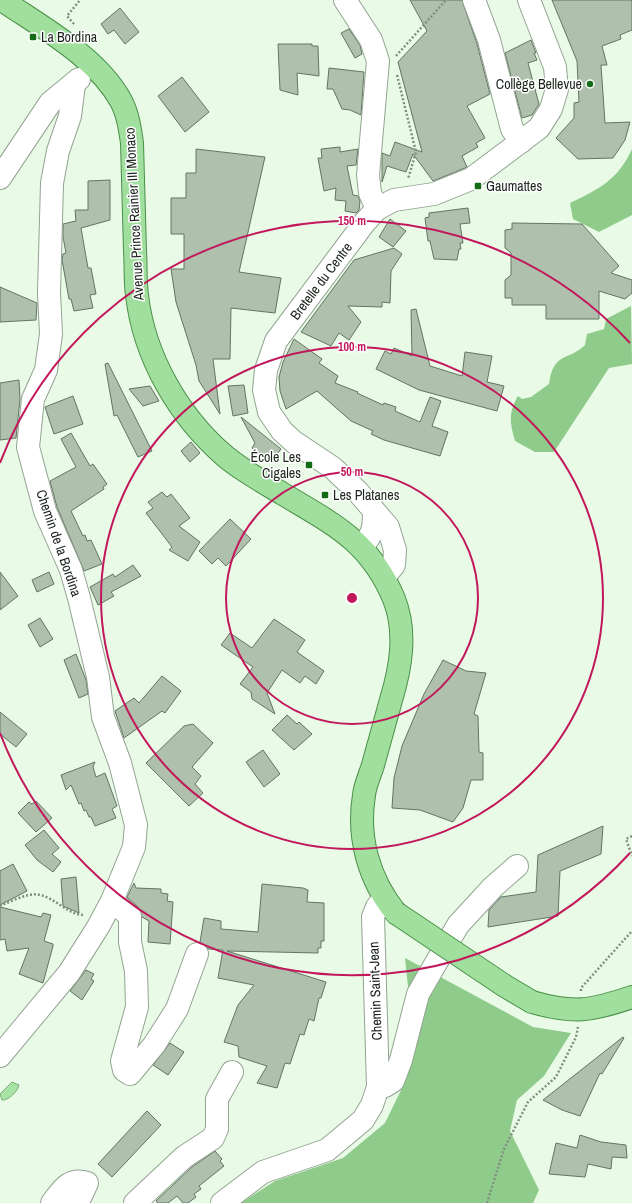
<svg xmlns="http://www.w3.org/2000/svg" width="632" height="1203" viewBox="0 0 632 1203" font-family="'Archivo Narrow',sans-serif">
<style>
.forest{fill:#8fcb8b}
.water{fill:#a8e5a4;stroke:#7eab7c}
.building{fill:#afc0ad;stroke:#647463}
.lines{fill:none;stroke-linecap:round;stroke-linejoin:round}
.minor-casing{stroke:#93a492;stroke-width:24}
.major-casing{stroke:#4a8f48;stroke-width:24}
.path{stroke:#828f81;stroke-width:2.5;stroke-dasharray:2 2;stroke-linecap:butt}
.minor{stroke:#fff;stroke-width:22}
.major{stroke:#a1df9f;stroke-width:22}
.major-bridge-casing{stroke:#4a8f48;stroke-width:24;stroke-linecap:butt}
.major-bridge{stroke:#a1df9f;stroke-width:22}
.ring{fill:none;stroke:#c2185b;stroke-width:2}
.poi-dot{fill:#146d16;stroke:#fff;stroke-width:1.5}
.labels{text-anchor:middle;stroke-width:3;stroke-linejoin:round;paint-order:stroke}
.poi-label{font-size:14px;fill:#1d241d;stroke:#fff;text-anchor:start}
.street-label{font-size:14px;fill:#1d241d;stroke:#fff}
.centre{fill:#c2185b;stroke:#fff;stroke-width:2}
.ring-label{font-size:12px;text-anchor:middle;font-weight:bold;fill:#c2185b;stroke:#fff;stroke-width:3;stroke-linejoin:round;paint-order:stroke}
</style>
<rect width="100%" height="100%" fill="#e9fbe7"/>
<g class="forest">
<path d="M632,149V215L599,232L573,219L570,203C599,189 618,180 632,149Z"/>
<path d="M631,306L632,364L609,368L554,452H535L515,441C510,423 508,413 518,396L522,399L531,397L549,384C554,351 567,362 585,345L587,334L604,329L606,319Z"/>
<path d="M405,958L533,1027L571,1033L544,1076L517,1100L510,1131L539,1190L533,1203H241L275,1181L343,1158L385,1123L402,1088L413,1035Z"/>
</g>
<path class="water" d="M12,1082L19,1085C18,1091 8,1101 2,1100L0,1094Z"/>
<g class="building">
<path d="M410,0H462L477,44L490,94L467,106L485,138L476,143L478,147L462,156L467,167L465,168L433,181L413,154L406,172L387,166L382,182V153L390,156L395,142L422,152L398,62L427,31Z"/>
<path d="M552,0H632V30L620,35L621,39L602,46L607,65H601L605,123L630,122L625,140L613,158L578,159L556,138L574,118V103L579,102L577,61Z"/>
<path d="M120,8L139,32L125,44L114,30L108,34L101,24Z"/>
<path d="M349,29L360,45L362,54L355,58L341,33Z"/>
<path d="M531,40L536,53H534L537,60L528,63L539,104L532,115L522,118L505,53Z"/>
<path d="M278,44H312V46H318L319,76L297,73L298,95L280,90Z"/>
<path d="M329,68L364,72L361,115L350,110L342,109L333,89H327Z"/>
<path d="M182,77L209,112L185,132L158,96Z"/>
<path d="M340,147V152L358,149L356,165L347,166L353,195L358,196L360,201L359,210L356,213L345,211L346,201L335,200L336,188L324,191L318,158H322L321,149Z"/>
<path d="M196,149L265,157L239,272L281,278L275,313L231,308L230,359H213L220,414L199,381L196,365L176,302L171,269H184V234H171V198H186V173H196Z"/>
<path d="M110,180V220L81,228L88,268H91L96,294L90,295L93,308L74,311L71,299H69L62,260L63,254L66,253L63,237V224L76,221L75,210H88V181Z"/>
<path d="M468,208L470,223L460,224L463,243H460L461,249H459L457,260L434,259L430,241H428L425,218L429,217V213Z"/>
<path d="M390,219L406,231L393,247L379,237Z"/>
<path d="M512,223L582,224L619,266L611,273L632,280V293L625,299L599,291V319H546V305H512V298H505V280L511,275V253L505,248V230L512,229Z"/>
<path d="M394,248L402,254L391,271L390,303L382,302V307L348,306L361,322L349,340L339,333L331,346L301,332L354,260Z"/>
<path d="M0,287L37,303L36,320L0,322Z"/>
<path d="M416,309L430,366L462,376L465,352L492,356L487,382L504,386L497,411L419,390L376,369L385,351L391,354L394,348L412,356L411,310Z"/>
<path d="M294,339L322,359L319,363L338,376L335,383L358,392L357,393L383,405L384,403L396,407L395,411L420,422L430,397L441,401L432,426L448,432L440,456L384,440L371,434L373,431L351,421L317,391L286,409L280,391L279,377L283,362Z"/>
<path d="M108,363L152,451L138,457L117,415L114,416L105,364Z"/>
<path d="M19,380L20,399L16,438L0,440V383Z"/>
<path d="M244,385L248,413L233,416L228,386Z"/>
<path d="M150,386L159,401L143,406L129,389Z"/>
<path d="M73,396L83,424L54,434L45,407Z"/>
<path d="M241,417L281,449L271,462L252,448L255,443Z"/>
<path d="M71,433L90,466L93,464L107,484L103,487L104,489L71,511L83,536L85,535L87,541L91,540L102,564L84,571L57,507L50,481L76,467L61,439Z"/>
<path d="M191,442L200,453L190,462L181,451Z"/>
<path d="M162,492L167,497L171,494L190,518L179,526L200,542L188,561L169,550L172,547L146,513L153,508L148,502Z"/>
<path d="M230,519L251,539L226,566L218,558L212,564L199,551Z"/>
<path d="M133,565L141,576L111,592L114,596L98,605L90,587L113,574L115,577Z"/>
<path d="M0,572L18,596L0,610Z"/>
<path d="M49,572L54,584L37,592L32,580Z"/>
<path d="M40,618L53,639L40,647L28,625Z"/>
<path d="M274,619L305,640L297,652L324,671L316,684L305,676L300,683L282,670L267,693L275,714L252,699L251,692L240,684L253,667L221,645L230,633L252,648Z"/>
<path d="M76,654L86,680L88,694L79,698L64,660Z"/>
<path d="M443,660L466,671L486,673L474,714L478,716L479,752L483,753V780H471L463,808L453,822L420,810L392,808L394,778L402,746L424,694Z"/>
<path d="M162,676L181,691L165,713L162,711L124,738L115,711L134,698L139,703Z"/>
<path d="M0,712L27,734L16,747L0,734Z"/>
<path d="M287,715L297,724L299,722L312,734L294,750L272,730Z"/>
<path d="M193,724L213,743L192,767L201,776L195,784L203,793L189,806L146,763L184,726Z"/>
<path d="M263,750L280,774L264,787L246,762Z"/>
<path d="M95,762L93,767L96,777L105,773L117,806L112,809L116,818L95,826L91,817H89L86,810L84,811L81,803L79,804L71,785L66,790L61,775Z"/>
<path d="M36,801L52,818L36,832L18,813L29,802L32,804Z"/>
<path d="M603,826L601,854L560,871L558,916L488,927L489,910L501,897L536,892L538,855Z"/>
<path d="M44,830L59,848L52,854L61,862L53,872L37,860L25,845Z"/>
<path d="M13,864L27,891L0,905V871Z"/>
<path d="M76,877L79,913L63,906L61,879Z"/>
<path d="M134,883L136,888L161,889V893L168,894L167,901L173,902L170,944L148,942L149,921L142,917L138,907L127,897Z"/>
<path d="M262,884L303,888L308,890L307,902L324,903V941H321V948H318V953L227,951L326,982L321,998H319L314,1021L309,1019L304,1035L300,1034L290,1064L285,1063L277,1088L257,1083L267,1066L239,1057L238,1046L224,1042L238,1005L254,985L218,978L223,950L208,949L206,946L200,942L204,918L221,921V929L258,932Z"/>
<path d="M0,907L41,917L43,913L51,915L44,941L53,944V946L43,983L19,974L29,948L7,951L5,939L0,940Z"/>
<path d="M86,970L94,974L91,979L94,981L82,1000L70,991Z"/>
<path d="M623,1037L624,1038L602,1074L600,1073L580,1116L562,1110L543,1100Z"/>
<path d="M170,1043L184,1052L168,1075L153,1065Z"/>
<path d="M147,1111L161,1125L112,1177L98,1164Z"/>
<path d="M580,1135L601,1142L626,1145L627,1158L612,1157L611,1169L588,1164L585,1177L549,1174L556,1143L577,1148Z"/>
<path d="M215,1151L222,1159L220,1161L224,1166L199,1186L201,1189L194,1194L196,1197L188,1203H183L177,1196L168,1203H158L156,1201L192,1167Z"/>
</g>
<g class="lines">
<defs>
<g id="minor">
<path d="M345,0L371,40L378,61L368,175L370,193L377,209"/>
<path d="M474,0L489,40L512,129L521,142"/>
<path d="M0,178L50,103L79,79"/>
<path d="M362,547C373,534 374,528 374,511"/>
<path d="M384,577L394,565L395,550L388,527L358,492L333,468L294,442L282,431L269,412L264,390L266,370L276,341L365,222L377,209L394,200L434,194L471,179L539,128L551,109L557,89L555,67L529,0"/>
<path d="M112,901L130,916V942L136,971L137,1007L122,1061L124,1070L130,1074L154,1045L177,1009L197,954"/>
<path d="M0,1056L69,973L98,927L112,901L134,847L136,825L120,763L103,717L98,677L79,598L71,570L45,511L28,447L33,399L46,370L51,334L49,293L52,183L58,151L70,116L74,84"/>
<path d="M378,1087L385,1086L393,1081L401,1060L418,994L458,925L493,887L517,866"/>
<path d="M52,1203C62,1190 69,1177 87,1183L81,1196L75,1203"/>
<path d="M135,1203L184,1157L213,1138L217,1129V1099L232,1072"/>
<path d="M222,1203L263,1172L327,1150L363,1120L372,1105L378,1087L373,917L377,907L384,898"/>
</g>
<g id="major">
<path d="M2,0C43,28 97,57 121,101C128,114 130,129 132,143C133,179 134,215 135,251C136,265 135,281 137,295C144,357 179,417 226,457C243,471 263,482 283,494C333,524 370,541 394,599C407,632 401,667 391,700C385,722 379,743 373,765C370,775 365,785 364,795C357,838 369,880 396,913"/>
<path d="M532,1002C574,1014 591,1011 632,997"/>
</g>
</defs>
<use href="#minor" class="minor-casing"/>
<use href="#major" class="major-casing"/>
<g class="path">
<path d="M74,24L67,16L80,0"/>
<path d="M396,56L446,0"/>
<path d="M397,75L416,152L408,179"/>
<path d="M632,836L626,839L632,856"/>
<path d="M0,906C9,902 20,897 29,895C50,890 65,915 84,915"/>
<path d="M581,991V988L632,931"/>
<path d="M487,1203L504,1149L528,1102L556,1077L576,1037L578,1027"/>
</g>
<use href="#minor" class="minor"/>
<use href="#major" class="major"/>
<defs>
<path id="major-bridge" d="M396,913L505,986L532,1002"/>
</defs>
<use href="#major-bridge" class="major-bridge-casing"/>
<use href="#major-bridge" class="major-bridge"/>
</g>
<g class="ring">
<circle cx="352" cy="598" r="126"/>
<circle cx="352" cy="598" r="251"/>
<path d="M630 853A377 377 0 0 1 0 733M0 463A377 377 0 0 1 630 343"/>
</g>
<g class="poi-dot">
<rect x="29" y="33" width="8" height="8" rx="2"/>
<circle cx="590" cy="84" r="4"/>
<rect x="474" y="182" width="8" height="8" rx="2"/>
<rect x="305" y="461" width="8" height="8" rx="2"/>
<rect x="321" y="491" width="8" height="8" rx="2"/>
</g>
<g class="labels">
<g class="poi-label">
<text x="41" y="42">La Bordina</text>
<text x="582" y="89" text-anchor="end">Collège Bellevue</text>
<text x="486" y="191">Gaumattes</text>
<text x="301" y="462" text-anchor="end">École Les<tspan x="301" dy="16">Cigales</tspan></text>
<text x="333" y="500">Les Platanes</text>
</g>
<g class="street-label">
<text transform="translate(134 214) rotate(-93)" y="5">Avenue Prince Rainier III Monaco</text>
<text transform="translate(321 281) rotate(-53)" y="5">Bretelle du Centre</text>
<text transform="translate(59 543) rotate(71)" y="5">Chemin de la Bordina</text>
<text transform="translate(375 991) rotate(-92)" y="5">Chemin Saint-Jean</text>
</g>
</g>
<circle cx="352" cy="598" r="6" class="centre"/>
<g class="ring-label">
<text x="352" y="225">150 m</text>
<text x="352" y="351">100 m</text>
<text x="352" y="476">50 m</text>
</g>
</svg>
